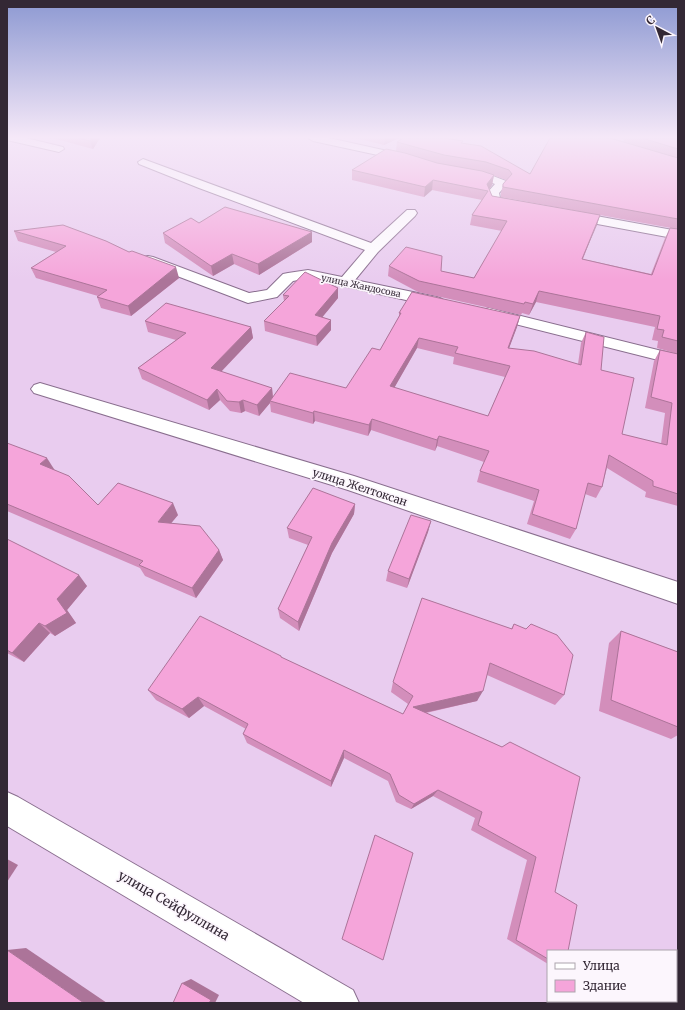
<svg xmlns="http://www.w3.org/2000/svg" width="685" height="1010" viewBox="0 0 685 1010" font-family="Merriweather,serif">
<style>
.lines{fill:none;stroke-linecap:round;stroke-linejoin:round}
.street-casing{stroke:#896e8e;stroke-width:2}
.street{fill:#fff;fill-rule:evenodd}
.wall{fill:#d38ebb;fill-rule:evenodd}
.shaded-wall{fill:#ac7499}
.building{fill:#f5a5da;stroke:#ac7499;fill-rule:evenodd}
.labels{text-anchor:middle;stroke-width:3.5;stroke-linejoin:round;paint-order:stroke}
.far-street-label{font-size:9px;fill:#332835;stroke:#fcf6fd}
.street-label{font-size:11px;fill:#332835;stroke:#fcf6fd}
.near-street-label{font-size:13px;fill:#332835;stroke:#fcf6fd}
</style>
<rect width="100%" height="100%" fill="#e9ccef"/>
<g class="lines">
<defs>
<g id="street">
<path d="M7,138H26L63,147L64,149L59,152L7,140Z"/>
<path d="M308,138H329L410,156L415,159L410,162L313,141Z"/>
<path d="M143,159L371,243L407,210H415L417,213L415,216L378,252L355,280L437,297L442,299L445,302L442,305L437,307L308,278L293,281L277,297L248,303L143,263L141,260L143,257L148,256L153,257L249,293L267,290L283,274L288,273L308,270L342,277L365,250L199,188L139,164L138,162Z"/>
<path d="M464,170L488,174L506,181L508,183L499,193L500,198L523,203L525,206L523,209L519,210L490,204L487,193L495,184L482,179L460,175L458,173L460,171Z"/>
<path d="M569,211L678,231V239L565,218L563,215L565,212Z"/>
<path d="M489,308L678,355V365L483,316L481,313L483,310Z"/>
<path d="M40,383L354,476L678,582V604L348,490L34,393L31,389L34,385Z"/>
<path d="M7,792L18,797L353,990L359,1003H304L7,826Z"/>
</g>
</defs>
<use href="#street" class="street-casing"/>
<use href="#street" class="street"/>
</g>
<g class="wall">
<path d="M52,138H100L93,149Z"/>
<path d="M356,138H399L384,145Z"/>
<path d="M624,138H678V354L657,348L658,341L652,340L655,327L536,302L529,315L522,313L521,315L418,292L388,276L389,266L441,271L474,278L502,231L470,225L472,215L482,200L432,190L424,197L352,180V170L402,153L396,151L397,142L463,141L462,144L530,174L623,142ZM484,172L506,180L503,184L501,193V197L671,228H670L665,238L651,274L583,259L600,215L492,196L489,189L492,185L494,175Z"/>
<path d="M199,223L312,242L259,275L234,264L213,276L165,243L163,233Z"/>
<path d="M14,231L179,278L131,316L101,308L97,297L98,296L36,278L31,268L56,252L18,241Z"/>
<path d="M338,288V298L322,317L331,320V330L317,346L265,331L264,321L284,301L283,295Z"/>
<path d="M399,313L520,316L517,327L509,348L578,364L581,343L586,332L601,370L622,434L661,444L665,413L645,408L654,361L660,350L678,354V506L645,497L646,492L607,468L602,487L596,498L585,494L576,529L570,539L527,524L534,501L477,482L480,471L484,462L437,446L435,451L371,430L368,436L315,421L313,424L271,412L270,403L259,416L245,411L241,413L230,411L220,400L209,410L142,379L138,368L176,340L148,332L145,321L251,327L253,338L221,372L272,388L273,397L346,388L380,350L399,317ZM417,348L454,357L453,364L505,377L488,416L394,388Z"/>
<path d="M7,443L54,469L98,505L178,515L171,523L219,550L223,560L196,598L145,576L140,568L7,511Z"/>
<path d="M355,504L354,514L332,553L299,631L280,618L278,609L308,545L289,538L287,528Z"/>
<path d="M431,521L428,532L407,588L386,581L388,571Z"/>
<path d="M7,539L87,586L67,610L76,623L55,636L50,633L24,662L7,653Z"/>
<path d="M514,624L564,695L555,705L487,675L477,701L426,713L502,747L555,892L548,951V964L507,939L527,860L471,830L475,818L433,796L411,809L396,802L388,781L344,758L331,787L247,743L243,734L246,729L204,706L189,718L156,700L148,690L282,658L403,714L408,704L391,692L393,682L511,629Z"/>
<path d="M621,631L678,652V735L671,739L599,711L609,643Z"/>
</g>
<g class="shaded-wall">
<path d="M92,138H100L93,149L90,141Z"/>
<path d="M385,138H399L384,145Z"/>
<path d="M494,175L492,185L488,191L487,184Z"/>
<path d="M433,180L432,190L424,197L425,187Z"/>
<path d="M600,215L597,225L578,269L582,259Z"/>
<path d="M312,232V242L259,275L258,264Z"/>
<path d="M232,254L234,264L213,276L211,266Z"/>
<path d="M176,267L179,278L131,316L128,306Z"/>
<path d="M338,288V298L316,325L315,315Z"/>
<path d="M539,291L536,302L529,315L533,304Z"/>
<path d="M520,316L517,327L505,359L508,348Z"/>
<path d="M331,320V330L317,346L316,336Z"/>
<path d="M251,327L253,338L214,379L211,368Z"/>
<path d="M419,338L417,348L389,397L390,386Z"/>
<path d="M272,388L273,399L270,401V403L259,416L257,405Z"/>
<path d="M217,389L220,400L209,410L207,400Z"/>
<path d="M243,400L245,411L241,413L239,402Z"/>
<path d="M314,411L315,421L313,424V413Z"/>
<path d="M372,419L371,430L368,436L369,425Z"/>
<path d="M439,436L437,446L435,451L437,440Z"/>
<path d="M47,458L54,469L48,476L40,464Z"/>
<path d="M173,503L178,515L163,533L158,522Z"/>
<path d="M355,504L354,514L332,553L299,631L298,622L332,543Z"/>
<path d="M431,521L428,532L407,588L409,579Z"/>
<path d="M219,550L223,560L196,598L192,588Z"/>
<path d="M79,575L87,586L67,610L76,623L55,636L45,626L57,599Z"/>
<path d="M39,623L50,633L24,662L12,653Z"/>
<path d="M483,691L477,701L410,716L413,707Z"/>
<path d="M198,697L204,706L189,718L182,709Z"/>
<path d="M344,750V758L331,787V781Z"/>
<path d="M438,790L433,796L411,809L414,804Z"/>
<path d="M7,859L18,865L7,882Z"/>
<path d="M26,948L107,1003H84L7,950Z"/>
<path d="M191,979L219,995L215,1003H209L182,983Z"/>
</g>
<g class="building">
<path d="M79,138H92L90,141Z"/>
<path d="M403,138H444L463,141L461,143L481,146L530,174L550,138H610L678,158V219L503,187V184L512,174L509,170L486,162L444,155L397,142Z"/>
<path d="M642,138H678V149Z"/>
<path d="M386,149L405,153L437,163L482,171L494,175L487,184L492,196L600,215L582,259L652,275L670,228L678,229V341L662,337L664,330L657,329L660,316L539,291L533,304L525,302L524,304L419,281L389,266L406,247L442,256L441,271L474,278L507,221L472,215L488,191L433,180L425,187L352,170Z"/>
<path d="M225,207L312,232L258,264L232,254L211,266L163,233L191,218L199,223Z"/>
<path d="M63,225L106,241L129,252L132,251L176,267L128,306L97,297L107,290L31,268L66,246L14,231Z"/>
<path d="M305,272L338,288L315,315L331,320L316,336L264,321L289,296L283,295Z"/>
<path d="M412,292L520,316L508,348L534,351L581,365L586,332L604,337L601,370L634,378L622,434L667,445L672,403L651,397L660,350L678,354V494L653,486V481L609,455L602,487L588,483L576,529L532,514L539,490L480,471L489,451L439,436L437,440L372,419L369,425L314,411L313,413L270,401L290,373L346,388L372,348L380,350L401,313H399ZM419,338L458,347L455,353L510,366L488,416L390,386Z"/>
<path d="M166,303L251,327L211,368L272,388L257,405L243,400L239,402L227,401L217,389L207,400L138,368L186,333L145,321Z"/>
<path d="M7,443L47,458L40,464L69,476L98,505L118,483L173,503L158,522L200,526L219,550L192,588L139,565L143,561L7,504Z"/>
<path d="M313,488L355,504L332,543L298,622L278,609L312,537L287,528Z"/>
<path d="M411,515L431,521L409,579L388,571Z"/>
<path d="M7,539L79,575L57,599L67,613L45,626L39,623L12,653L7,650Z"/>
<path d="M422,598L512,629L514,624L526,629L531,624L557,635L573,655L564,695L490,663L483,691L413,707L502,747L510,742L580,777L555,892L577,905L568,951H548V959L516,940L536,857L478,825L482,812L438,790L414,804L399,795L390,774L344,750L331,781L243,734L248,724L198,697L182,709L148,690L200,616L281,656V657L403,714L413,696L393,682Z"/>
<path d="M621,631L678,652V727L611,700Z"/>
<path d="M375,835L413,853L383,960L342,939Z"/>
<path d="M7,950L84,1003H7Z"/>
<path d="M182,983L211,1000L209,1003H173Z"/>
</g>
<linearGradient id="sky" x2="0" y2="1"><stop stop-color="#8d99d2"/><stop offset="0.49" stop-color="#f5e8f8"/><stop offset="1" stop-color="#f5e8f8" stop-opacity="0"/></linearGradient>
<rect width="685" height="280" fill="url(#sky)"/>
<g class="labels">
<g class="far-street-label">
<text transform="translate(361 286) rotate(12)" y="3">улица Жандосова</text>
</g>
<g class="street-label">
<text transform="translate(360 487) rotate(18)" y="4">улица Желтоксан</text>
</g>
<g class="near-street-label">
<text transform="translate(174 905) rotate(30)" y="5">улица Сейфуллина</text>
</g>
</g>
<rect width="685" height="1010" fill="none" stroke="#332835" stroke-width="16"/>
<rect x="547" y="950" width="130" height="52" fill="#fcf6fd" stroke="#aca4ad"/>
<rect x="555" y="963" width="20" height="6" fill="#ffffff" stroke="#aca4ad"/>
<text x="583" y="970" font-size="12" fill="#332835">Улица</text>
<rect x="555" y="980" width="20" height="12" fill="#f5a5da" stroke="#aca4ad"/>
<text x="583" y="990" font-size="12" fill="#332835">Здание</text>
<g transform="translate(657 28) rotate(319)" stroke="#fcf6fd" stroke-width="3" paint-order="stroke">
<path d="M0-3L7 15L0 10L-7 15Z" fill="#332835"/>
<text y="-6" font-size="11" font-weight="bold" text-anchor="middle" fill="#332835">С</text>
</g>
</svg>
